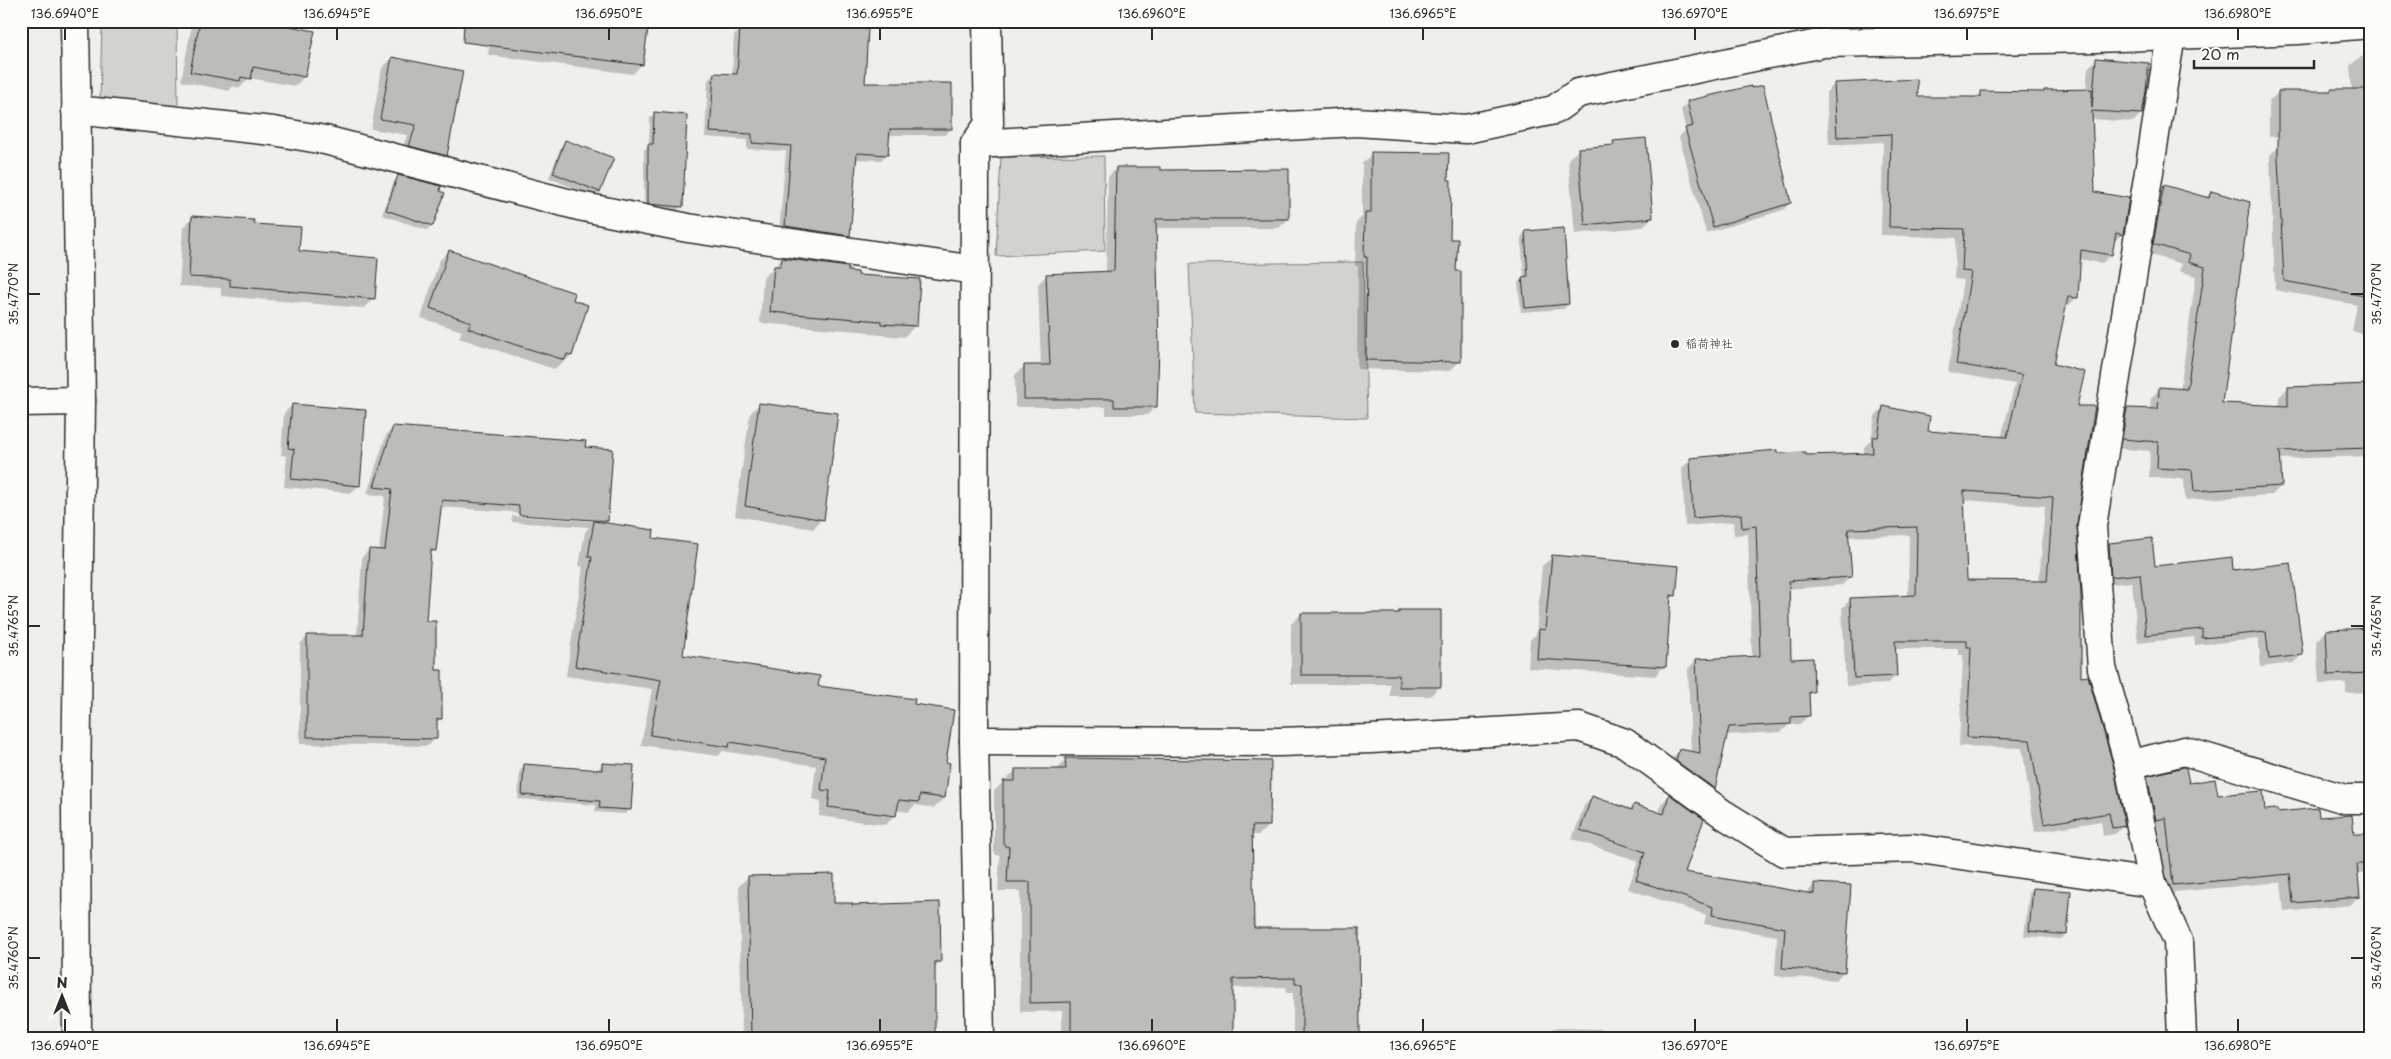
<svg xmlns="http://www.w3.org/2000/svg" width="2391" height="1059" viewBox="0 0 2391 1059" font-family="'Playpen Sans','Klee One',sans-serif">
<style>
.green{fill:#d3d2cf;stroke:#7f7e7d}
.shadow{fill:#0003;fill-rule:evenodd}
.building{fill:#bdbcb8;stroke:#2b2b2b;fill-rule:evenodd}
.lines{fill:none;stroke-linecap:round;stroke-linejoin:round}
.street-casing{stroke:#2b2b2b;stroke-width:31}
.street{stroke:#fdfcf7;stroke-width:28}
.ticks{fill:none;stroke:#2b2b2b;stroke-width:2}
.poi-dot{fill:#2b2b2b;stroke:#fdfcf7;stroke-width:2}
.labels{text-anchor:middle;stroke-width:4;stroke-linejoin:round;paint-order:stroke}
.poi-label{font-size:12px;fill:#2b2b2b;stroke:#fdfcf7;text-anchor:start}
.neatline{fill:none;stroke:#2b2b2b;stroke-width:2}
.ticks-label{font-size:12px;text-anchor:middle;fill:#2b2b2b}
</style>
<rect width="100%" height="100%" fill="#f0efeb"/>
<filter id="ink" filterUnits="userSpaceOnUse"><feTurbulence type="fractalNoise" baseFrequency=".02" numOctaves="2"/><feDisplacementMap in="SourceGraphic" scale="10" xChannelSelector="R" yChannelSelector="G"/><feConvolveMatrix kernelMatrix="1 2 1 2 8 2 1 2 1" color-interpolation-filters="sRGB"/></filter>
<g filter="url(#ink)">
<g class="green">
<path d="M102,21H177L178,108L100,101Z"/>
<path d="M1104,156L1105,251L996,256L1001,157Z"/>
<path d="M1363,262L1367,418L1195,413L1189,264Z"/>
</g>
<g class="shadow">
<path d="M195,21H237L304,77L295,86L249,78L240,88L233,86L229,91L181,81L192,24Z"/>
<path d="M492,21L642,64L633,74L488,55Z"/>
<path d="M752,23L864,85L951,129L945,135H888L887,154L881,160L855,159L849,235L843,241L779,232L786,151L747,149V140L705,137L708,80L714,74L732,75L734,35Z"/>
<path d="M2370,56V129L2269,137V101L2279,92L2352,90L2350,66L2360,57Z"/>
<path d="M392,59L446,155L436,165L400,155L407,135L371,129L382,68Z"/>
<path d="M2097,59L2141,114L2133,122L2091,119L2094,193L2122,234L2113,243L2111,255L2102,263L2079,259L2077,297L2068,306H2065L2052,365L2075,407V524L2080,678L2124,826L2115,834L2103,836L2101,821L2035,832L2022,748L1959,746L1963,655H1959V649H1895L1896,676L1887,684L1846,686L1842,608L1851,599L1908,596L1909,535L1847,537L1851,576L1842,585L1788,589L1790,660L1813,691L1807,697L1808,716L1800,724L1789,725L1781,732L1726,735L1713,788L1705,796L1669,770L1671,759L1680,750L1691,753L1688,669L1696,660L1752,658L1748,534L1734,535L1733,522L1685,526L1682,468L1690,460L1776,454L1805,456L1864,454V447L1871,440L1875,416L1884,407L1926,432L2001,438L2015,384L1948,372L1963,280L1954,279L1956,238L1881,235L1883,142L1829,145L1826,92L1835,84L1916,98H1975L1982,92L2042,94L2044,91L2086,90L2088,68ZM1963,500L2045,506L2039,582H1965Z"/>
<path d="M1688,102L1790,203L1783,210L1706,233L1679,137L1686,130L1681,110Z"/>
<path d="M655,114L681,206L677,211L644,208V150L649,145L650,118Z"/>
<path d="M565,142L599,191L594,196L549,178L561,146Z"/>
<path d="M1614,142L1652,218L1642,227L1575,234L1568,159L1578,150L1610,147Z"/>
<path d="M2279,146L2370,159V456L2280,459L2281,486L2272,495L2185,500L2184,479L2149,477L2150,451L2113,448L2118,418L2127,409L2150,410L2151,398L2160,389L2180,390L2196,276L2179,271L2182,264L2145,253L2155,195L2164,186L2205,198L2211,192L2220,404L2279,407V397L2288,388L2363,386V334L2352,331L2357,305L2275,290L2270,155Z"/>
<path d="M1372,154L1447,181L1449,240L1460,361L1450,371L1357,369L1358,266H1355L1356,223L1362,217V163Z"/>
<path d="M1116,168L1159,172L1288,219L1279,228H1155L1156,406L1147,415H1106V407H1015V375L1024,366H1041L1038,284L1047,275L1106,273L1108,177Z"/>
<path d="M399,177L432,225L427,230L382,215L394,181Z"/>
<path d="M193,217L253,225L374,298L364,308L221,296V288L179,286L183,227Z"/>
<path d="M1526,232L1568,304L1564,309L1521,312L1518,282L1524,278L1521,237Z"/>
<path d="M449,251L571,301V356L554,369L459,338L462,331L421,318L439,261Z"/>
<path d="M782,259L856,276L915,326L904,337L870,334V332L760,323L763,278Z"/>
<path d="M759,404L822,519L813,529L735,516L750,414Z"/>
<path d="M292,405L359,485L351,493L284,487L287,456L281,455L284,413Z"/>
<path d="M394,427L584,448L607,521L604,524L651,539L682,656L817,687L913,705L945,763L949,764L944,798L934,808L915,805L908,812L896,810L895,815L886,825L819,816L821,801L812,799L816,766L723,751L718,756L641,745L652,689L566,676L583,567L579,566L585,532L589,527L512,522L513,512L440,507L435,550L430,555L425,622L441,718L436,723V738L428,746L300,744V644L308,636H357L362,557L369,550L379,551L385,496L367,494L386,435ZM513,513L602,520V522L513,516Z"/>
<path d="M2109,544L2154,568L2232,571L2302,655L2293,663L2261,667L2258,639L2195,645L2194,637L2138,643L2132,582L2104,585L2101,552Z"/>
<path d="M1552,557L1675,595L1669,602L1664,666L1655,676L1528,668L1530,640L1536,634L1542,566Z"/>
<path d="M1399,611L1440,686L1430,696H1390V684H1291V624L1301,614H1396Z"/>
<path d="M2370,630V692L2346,693V683L2319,684L2316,641L2326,632Z"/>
<path d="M1066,759L1269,825L1259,835H1251L1253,929L1358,1038H1293V993H1286V987L1231,988V1038H1062V1011L1020,1012V891H998L1000,856L996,855L994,852V791L1015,771H1056Z"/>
<path d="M602,764L630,809L625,814L595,812L596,805L518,799L520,770L525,765L598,770Z"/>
<path d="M2148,778L2188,784L2217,797L2264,812L2353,835H2370V873H2357L2359,896L2350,905L2284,912L2281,882L2164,893L2158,827L2147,829L2139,787Z"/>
<path d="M1669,796L1684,873L1806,894L1815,884L1844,971L1836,980L1775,976L1777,936L1704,924L1706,915L1628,889L1638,861L1572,839L1584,806L1592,797L1629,810L1634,805L1659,813L1661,804Z"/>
<path d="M748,877L833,904L851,906L940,961L934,968V1038H742L739,886Z"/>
<path d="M2033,889L2066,935L2061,939L2024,936L2029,893Z"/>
<path d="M1553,1028L1607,1029V1038H1543Z"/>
</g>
<g class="building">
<path d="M200,21H263L315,31L305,77L253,67L251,79L241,77L240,81L190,72Z"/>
<path d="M464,21H649L643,65L463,42Z"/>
<path d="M752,22L868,28L865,83H952V129H890L888,155L857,153L850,236L785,226L791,146L752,143V134L710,132L714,73L737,74L740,28L751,29Z"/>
<path d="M392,57L463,71L447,156L409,146L416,125L380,119Z"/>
<path d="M2096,58L2149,63L2146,91L2142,114L2092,111L2095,192L2129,198L2123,235L2116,233L2112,255L2081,250L2078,298L2068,297L2054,364L2085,372L2077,406H2095L2077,524L2081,595V677L2088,676L2114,768L2125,826L2112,828L2109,813L2044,824L2030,740L1967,737L1971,647H1967V641H1895L1897,676L1854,678L1850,598L1916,595L1917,527L1848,529L1852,577L1789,581L1791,659L1813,658L1814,692H1809L1810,716L1791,717V724L1729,727L1715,789L1676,761L1679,749L1700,753L1696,659L1760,656L1756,526L1742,528L1741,514L1693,518L1690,458L1777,450V453L1806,452V455L1873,453L1872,437H1878L1883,406L1930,416L1928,431L2007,437L2022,375L1956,364L1971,272L1962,271L1964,229L1889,227L1891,134L1837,137L1834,83L1917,79L1918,97H1981V91L2044,92V90L2092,89V108ZM1964,491L2053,497L2047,581L1967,580Z"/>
<path d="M1763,85L1791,203L1713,227L1685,128L1693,126L1687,101L1751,86V88Z"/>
<path d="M2331,89H2370V297L2284,281L2278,159V91H2331Z"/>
<path d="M654,112L687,115L683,207L648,204V144H653Z"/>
<path d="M1646,138L1653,218L1585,225L1578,148L1614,145L1613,141Z"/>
<path d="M565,140L614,158L600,192L553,173Z"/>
<path d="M1371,152L1449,153L1448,180H1451L1450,239H1458L1456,271H1461V362L1366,360L1367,257H1364L1365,213H1371Z"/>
<path d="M1116,167H1160V170L1289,169V219H1156L1159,347L1157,407H1114V399H1024V365H1050L1046,274L1114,271Z"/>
<path d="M398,175L441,186L440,191L445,193L433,226L386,210Z"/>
<path d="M2164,185L2209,198L2211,191L2250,202L2222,403L2288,406V387L2370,384V448L2280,451L2282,486L2194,491L2192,470L2157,468L2158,442L2122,439L2127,408L2158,409L2159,387L2187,389L2205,267L2188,262L2190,255L2153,244Z"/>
<path d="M192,216L254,220V224L301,227L299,251L378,258L375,299L230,286V279L189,277Z"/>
<path d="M1564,228L1569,304L1525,308L1522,277L1528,276L1525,231Z"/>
<path d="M449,250L575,293L573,300L588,305L572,356L567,354L565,360L513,344L468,328L471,322L430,308Z"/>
<path d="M782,258L848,267V271L858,272V275L920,279L917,326L881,324V321L770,312L774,266H781Z"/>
<path d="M759,403L838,413L824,520L745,506Z"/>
<path d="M292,404L366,410L360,486L291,479L294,449L288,448Z"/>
<path d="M393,426L586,441L585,447L613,449L608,521L519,515V506L442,500L436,551L431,550L426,621H436V670H442V719H437V739L307,737V635H363L369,549L385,550L392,489L374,487Z"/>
<path d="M594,521L654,530L653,538L698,544L683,655L820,676L818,686L915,699L914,704L954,710L946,762L950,763L945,798L920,795L919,802L899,800L896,816L828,807L830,791L821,790L825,757L730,742L729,747L650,735L661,680L575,666L592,557H588Z"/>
<path d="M2152,538L2155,566L2232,557L2233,570L2291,563L2303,655L2269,659L2266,632L2202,638V629L2146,635L2140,574L2111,577L2109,543Z"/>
<path d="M1552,555L1679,566L1676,596L1671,595L1666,667L1537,659L1539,629L1545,630Z"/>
<path d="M1399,610H1441V687H1399V675H1301V613H1399Z"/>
<path d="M2370,628V673L2328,675L2326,630Z"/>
<path d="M1065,758L1271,761L1270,826H1252L1254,928H1359L1360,1038H1302V984H1295V978L1233,979V1038H1071V1002L1030,1003V882H1007L1009,847L1005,846L1003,842V781H1015V769H1066Z"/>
<path d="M602,763L634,765L631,810L599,808L600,801L522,795L524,764L602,770Z"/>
<path d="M2184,767L2186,768L2189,783L2215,779L2218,795L2263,791L2265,810L2277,809L2278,812L2318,808L2319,817L2352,815L2354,834H2370V864H2357L2360,897L2293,903L2290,874L2173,885L2166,818L2156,820L2147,776Z"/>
<path d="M1669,794L1704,819L1685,872L1814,894V883L1851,885L1845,972L1782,968L1785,928L1712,915L1713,907L1636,880L1645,852L1580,830L1592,796L1632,810L1634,804L1664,814Z"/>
<path d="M834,874V903H852V905L940,902L941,962H935V1038H751L748,876Z"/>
<path d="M2033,888L2071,891L2067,935L2029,931Z"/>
</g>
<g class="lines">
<defs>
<g id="street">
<path d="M75,21L81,401L76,794L77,1038"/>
<path d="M2171,21V35L2092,526L2102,668L2129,765L2152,883L2178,941L2182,1038"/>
<path d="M76,110L273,131L325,140L579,206L688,228L975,270"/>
<path d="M975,144L1356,122L1466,129L1554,110L1578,93L1823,43L2095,38L2298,30L2370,24"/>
<path d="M21,402L81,401"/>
<path d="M974,741L1279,742L1371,739L1579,727L1625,743L1723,814L1784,852L1913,848L2152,883"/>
<path d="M2129,765L2184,751L2345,799H2370"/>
<path d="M980,1038L974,741L975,144L989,124L987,21"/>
</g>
</defs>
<use href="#street" class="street-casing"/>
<use href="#street" class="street"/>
</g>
</g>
<path class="ticks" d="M65,28V40M337,28V40M609,28V40M880,28V40M1152,28V40M1423,28V40M1695,28V40M1967,28V40M2238,28V40M28,294H40M2351,294H2364M28,626H40M2351,626H2364M28,958H40M2351,958H2364M65,1019V1032M337,1019V1032M609,1019V1032M880,1019V1032M1152,1019V1032M1423,1019V1032M1695,1019V1032M1967,1019V1032M2238,1019V1032"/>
<circle class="poi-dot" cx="1675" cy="344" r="5"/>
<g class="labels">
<g class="poi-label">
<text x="1685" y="348">稲荷神社</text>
</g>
</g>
<rect width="2391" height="1059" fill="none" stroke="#fdfcf7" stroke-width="55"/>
<g transform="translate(62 996)" stroke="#fdfcf7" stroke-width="4" paint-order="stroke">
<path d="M0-4L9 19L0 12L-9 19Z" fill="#2b2b2b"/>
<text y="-8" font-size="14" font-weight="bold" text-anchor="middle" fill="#2b2b2b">N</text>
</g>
<path d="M2194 60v8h120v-8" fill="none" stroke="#2b2b2b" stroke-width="2.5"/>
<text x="2201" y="60" font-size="15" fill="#2b2b2b" stroke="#fdfcf7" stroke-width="4" paint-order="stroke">20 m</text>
<rect x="28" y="28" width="2336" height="1004" class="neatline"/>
<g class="ticks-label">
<text x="65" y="18">136.6940°E</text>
<text x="337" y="18">136.6945°E</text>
<text x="609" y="18">136.6950°E</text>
<text x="880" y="18">136.6955°E</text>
<text x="1152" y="18">136.6960°E</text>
<text x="1423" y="18">136.6965°E</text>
<text x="1695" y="18">136.6970°E</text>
<text x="1967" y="18">136.6975°E</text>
<text x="2238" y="18">136.6980°E</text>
<text transform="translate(14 294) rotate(-90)" y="4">35.4770°N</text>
<text transform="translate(2377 294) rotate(-90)" y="4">35.4770°N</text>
<text transform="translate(14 626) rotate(-90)" y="4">35.4765°N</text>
<text transform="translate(2377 626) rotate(-90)" y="4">35.4765°N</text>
<text transform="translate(14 958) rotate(-90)" y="4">35.4760°N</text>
<text transform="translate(2377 958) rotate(-90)" y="4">35.4760°N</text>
<text x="65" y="1050">136.6940°E</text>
<text x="337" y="1050">136.6945°E</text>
<text x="609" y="1050">136.6950°E</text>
<text x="880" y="1050">136.6955°E</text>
<text x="1152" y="1050">136.6960°E</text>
<text x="1423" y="1050">136.6965°E</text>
<text x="1695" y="1050">136.6970°E</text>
<text x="1967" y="1050">136.6975°E</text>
<text x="2238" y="1050">136.6980°E</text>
</g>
</svg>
